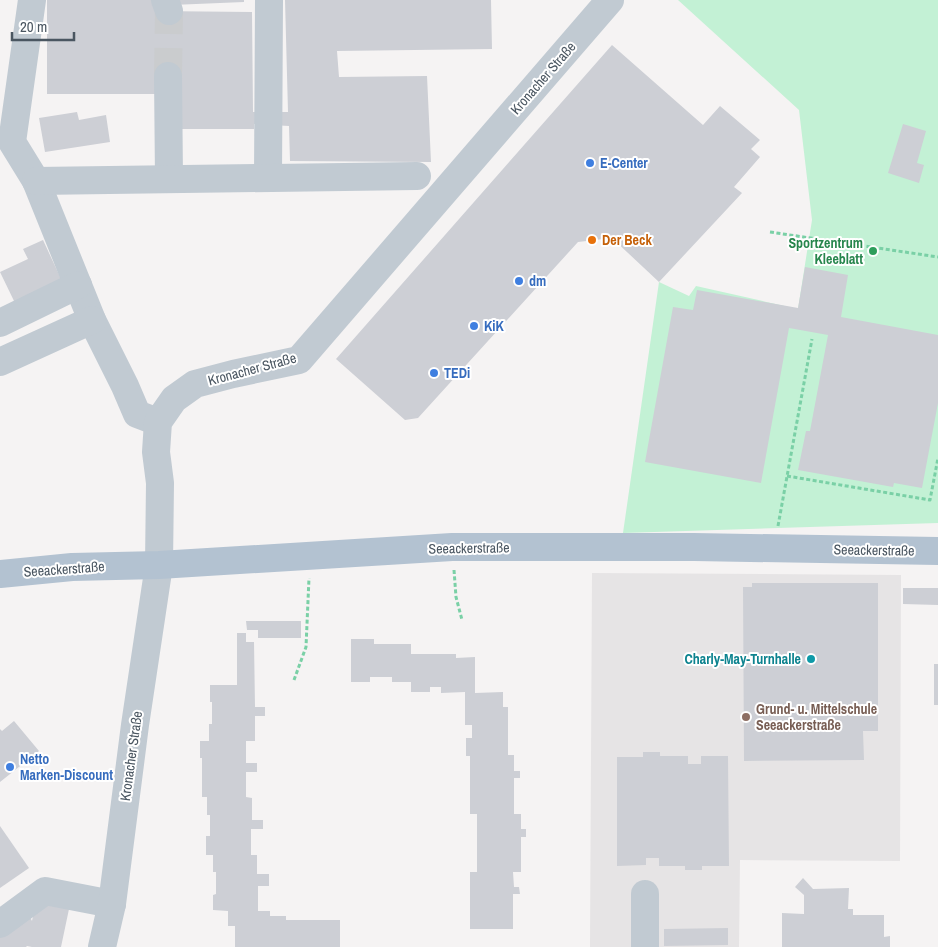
<svg xmlns="http://www.w3.org/2000/svg" width="938" height="947" viewBox="0 0 938 947" font-family="'Archivo Narrow',sans-serif">
<style>
.education{fill:#e6e4e5}
.green{fill:#c3f1d5}
.building{fill:#cdcfd5}
.lines{fill:none;stroke-linecap:round;stroke-linejoin:round}
.minor-tunnel{stroke:#caccce;stroke-width:28;stroke-dasharray:28 14;stroke-linecap:butt}
.path{stroke:#7ad0a6;stroke-width:3;stroke-dasharray:4 2.5;stroke-linecap:butt}
.minor{stroke:#c1cad2;stroke-width:28}
.major{stroke:#b3c2d1;stroke-width:28}
.shop-dot{fill:#3f7fe0;stroke:#fff;stroke-width:2}
.food-dot{fill:#e8710a;stroke:#fff;stroke-width:2}
.leisure-dot{fill:#2e9e5b;stroke:#fff;stroke-width:2}
.culture-dot{fill:#0f9aa8;stroke:#fff;stroke-width:2}
.education-dot{fill:#8d6e63;stroke:#fff;stroke-width:2}
.labels{text-anchor:middle;stroke-width:4;stroke-linejoin:round;paint-order:stroke}
.street-label{font-size:14px;fill:#4a5661;stroke:#fff}
.shop-label{font-size:14px;font-weight:bold;fill:#366cbe;stroke:#fff;text-anchor:start}
.food-label{font-size:14px;font-weight:bold;fill:#c56008;stroke:#fff;text-anchor:start}
.leisure-label{font-size:14px;font-weight:bold;fill:#27864d;stroke:#fff;text-anchor:end}
.culture-label{font-size:14px;font-weight:bold;fill:#0d838f;stroke:#fff;text-anchor:end}
.education-label{font-size:14px;font-weight:bold;fill:#785e54;stroke:#fff;text-anchor:start}
</style>
<rect width="100%" height="100%" fill="#f5f3f3"/>
<path class="education" d="M592,573L901,575L900,861L740,860L739,947H590Z"/>
<path class="green" d="M678,0H938V523L623,533L659,282L689,296L696,286L798,309L812,220L799,110Z"/>
<g class="building">
<path d="M47,0H154V11L252,12L253,112H288L285,0H491L492,49L337,51L339,77L427,76L431,162L290,161L289,126L254,124V129H174L155,94H47Z"/>
<path d="M171,0H244V2L172,5Z"/>
<path d="M612,45L703,125L720,106L760,140L751,149L760,157L734,187L742,193L659,282L612,238L578,242L418,418L405,420L336,359Z"/>
<path d="M77,112L79,120L106,115L110,142L45,152L39,118Z"/>
<path d="M903,124L926,131L917,163L924,165L919,183L888,173Z"/>
<path d="M43,240L62,281L15,303L0,272L28,259L23,249Z"/>
<path d="M805,267L848,275L841,317L938,335V403L922,488L894,483L893,487L798,470L806,431H810L828,335L789,328L761,483L645,462L673,307L693,310L697,290L798,308Z"/>
<path d="M752,583H878V731H863L864,760L744,761L743,587H752Z"/>
<path d="M903,588H938V605L903,604Z"/>
<path d="M246,621H301V638H258V630H247Z"/>
<path d="M237,633H246V642H254L255,707H265V716H255V741H246V763H257V772H246V797L252,798V820H263V829H251V855H257V874H269V886H258V911H270V916H286V920H340V947H235V926H228V911L213,910V895L216,894V872H213V855H206V836H210V815H207V797H202V758H200V741H209V724H212V702H210V685H237Z"/>
<path d="M351,639H374V644H411V654H456V658L475,657V693L503,692V707H508V755H514V771H520V778H514V814H521V829H526V837H521V872H513L514,887H519L520,894H513V929H470V872H477V814H470V756H466V738H472V725H465V692L441,693V687H430V692H411V682H392V677H370V682H351Z"/>
<rect x="934" y="664" width="4" height="41"/>
<path d="M14,721L39,751L0,782V729L2,731Z"/>
<path d="M643,752H660V756H688V764H701V756H728L729,866H702V870H685V866H659V858H646V865L617,866V757H643Z"/>
<path d="M0,826L29,868L0,888Z"/>
<path d="M803,878L813,889L849,888L848,909H853V915H884V937L890,936V947H782V913L804,914V895L795,887Z"/>
<path d="M36,901L69,909L61,947H32L27,946L26,947H0V935L29,915L32,921Z"/>
<path d="M728,928V945L664,946V929Z"/>
</g>
<g class="lines">
<path class="minor-tunnel" d="M168,76L169,11"/>
<g class="path">
<path d="M770,232L938,257"/>
<path d="M787,476L930,500L938,458"/>
<path d="M778,526L812,339"/>
<path d="M454,570L456,597L462,620"/>
<path d="M294,680L306,647L309,578"/>
</g>
<g class="minor">
<path d="M32,0L12,142L36,181L92,320L125,386L137,414L158,422"/>
<path d="M165,0L169,11"/>
<path d="M168,76L169,179"/>
<path d="M268,178L269,0"/>
<path d="M36,181L417,176"/>
<path d="M0,323L78,285"/>
<path d="M0,362L92,320"/>
<path d="M645,894V947"/>
<path d="M0,924L45,891L112,904"/>
<path d="M102,947L112,904L135,725L159,565L160,483L156,452L158,422L174,399L195,384L233,374L299,360L610,0"/>
</g>
<path class="major" d="M0,574L72,567L159,565L452,547H694L938,551"/>
</g>
<g class="shop-dot">
<circle cx="590" cy="163" r="5"/>
<circle cx="519" cy="281" r="5"/>
<circle cx="474" cy="326" r="5"/>
<circle cx="434" cy="373" r="5"/>
<circle cx="10" cy="767" r="5"/>
</g>
<circle class="food-dot" cx="592" cy="240" r="5"/>
<circle class="leisure-dot" cx="873" cy="251" r="5"/>
<circle class="culture-dot" cx="811" cy="659" r="5"/>
<circle class="education-dot" cx="746" cy="717" r="5"/>
<g class="labels">
<g class="street-label">
<text transform="translate(543 78) rotate(-49)" y="5">Kronacher Straße</text>
<text transform="translate(252 369) rotate(-15)" y="5">Kronacher Straße</text>
<text transform="translate(469 548) rotate(-1)" y="5">Seeackerstraße</text>
<text transform="translate(874 550) rotate(1)" y="5">Seeackerstraße</text>
<text transform="translate(64 569) rotate(-4)" y="5">Seeackerstraße</text>
<text transform="translate(131 756) rotate(-82)" y="5">Kronacher Straße</text>
</g>
<g class="shop-label">
<text x="600" y="168">E-Center</text>
<text x="529" y="286">dm</text>
<text x="484" y="331">KiK</text>
<text x="444" y="378">TEDi</text>
<text x="20" y="764">Netto<tspan x="20" dy="16">Marken-Discount</tspan></text>
</g>
<g class="food-label">
<text x="602" y="245">Der Beck</text>
</g>
<g class="leisure-label">
<text x="863" y="248">Sportzentrum<tspan x="863" dy="16">Kleeblatt</tspan></text>
</g>
<g class="culture-label">
<text x="801" y="664">Charly-May-Turnhalle</text>
</g>
<g class="education-label">
<text x="756" y="714">Grund- u. Mittelschule<tspan x="756" dy="16">Seeackerstraße</tspan></text>
</g>
</g>
<path d="M12 32v8h62v-8" fill="none" stroke="#4a5661" stroke-width="2.5"/>
<text x="20" y="32" font-size="15" fill="#4a5661" stroke="#ffffff" stroke-width="4" paint-order="stroke">20 m</text>
</svg>
